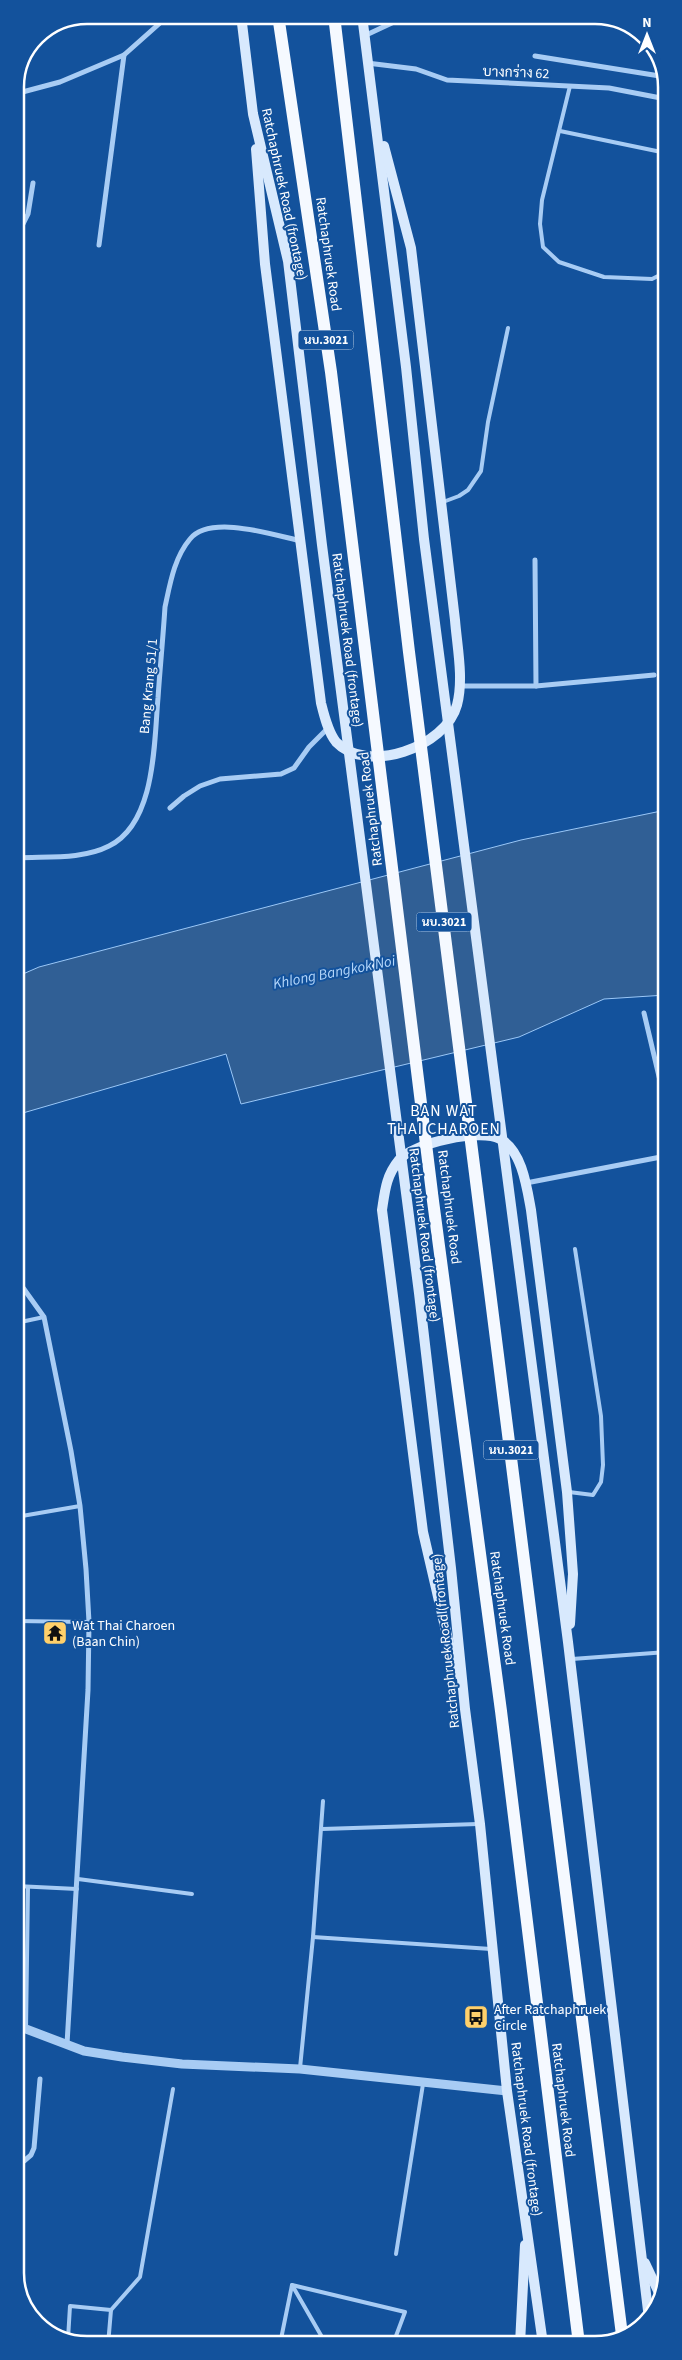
<svg xmlns="http://www.w3.org/2000/svg" width="682" height="2360" viewBox="0 0 682 2360" font-family="'Source Sans 3',Sarabun,sans-serif">
<style>
.water{fill:#305f95;stroke:#9ac7f7}
.lines{fill:none;stroke-linecap:round;stroke-linejoin:round}
.service{stroke:#a8ccf4;stroke-width:4}
.minor{stroke:#a8ccf4;stroke-width:5}
.tertiary{stroke:#a8ccf4;stroke-width:9}
.secondary{stroke:#d8e9fd;stroke-width:10}
.primary{stroke:#f5f9ff;stroke-width:12}
.labels{text-anchor:middle;stroke-width:4;stroke-linejoin:round;paint-order:stroke}
.shield{fill:#13529c;stroke:#b8cbe1;stroke-width:1}
.shield-label{font-size:12px;font-weight:bold;fill:#fff}
.street-label{font-size:14px;fill:#fff;stroke:#13529c}
.poi-label{font-size:14px;fill:#fff;stroke:#13529c;text-anchor:start}
.water-label{font-size:15px;font-style:italic;fill:#b4d6fa;stroke:#13529c}
.quarter-label{font-size:16px;letter-spacing:1px;fill:#fff;stroke:#13529c}
.rim{fill:none;stroke:#fff;stroke-width:2.5}
</style>
<rect width="100%" height="100%" fill="#13529c"/>
<path class="water" d="M666,810V995L604,999L519,1037L241,1104L226,1054L16,1115V977L39,967L521,840Z"/>
<g class="lines">
<g class="service">
<path d="M570,86L542,200L540,224L543,247L559,262L604,277L652,279L666,272"/>
<path d="M560,131L666,153"/>
<path d="M443,502L459,496L468,490L481,471L488,422L508,328"/>
<path d="M16,1323L44,1317"/>
<path d="M569,1492L593,1495L601,1482L603,1465L601,1416L575,1249"/>
<path d="M16,1517L80,1506"/>
<path d="M16,1621L89,1622"/>
<path d="M572,1659L667,1652"/>
<path d="M322,1829L478,1824"/>
<path d="M78,1879L192,1894"/>
<path d="M16,1886L77,1889"/>
<path d="M313,1937L491,1949"/>
<path d="M26,2029L28,1887"/>
<path d="M300,2068L313,1937L323,1801"/>
<path d="M396,2254L423,2084"/>
<path d="M292,2285L326,2344"/>
<path d="M68,2339L70,2306L111,2310"/>
<path d="M280,2344L292,2285L405,2312L393,2344"/>
<path d="M108,2345L111,2310L140,2277L173,2089"/>
</g>
<g class="minor">
<path d="M364,36L409,15"/>
<path d="M535,56L666,77"/>
<path d="M367,63L416,69L447,80L609,88L666,99"/>
<path d="M659,76L660,64"/>
<path d="M15,94L60,82L124,55L169,15"/>
<path d="M15,232H19L28,214L33,183"/>
<path d="M99,245L124,55"/>
<path d="M535,560L536,686"/>
<path d="M459,686H536L654,675"/>
<path d="M170,808L184,796L200,786L220,779L281,774L294,768L309,747L328,728"/>
<path d="M16,858C45,856 82,860 109,846C156,823 154,742 158,698C160,668 163,638 165,607C170,584 174,558 190,539C210,514 274,535 301,541"/>
<path d="M644,1013L666,1106"/>
<path d="M526,1183L666,1156"/>
<path d="M16,1278L44,1317L71,1451L80,1506L86,1569L89,1622L88,1690L67,2044"/>
<path d="M16,2161H24L31,2155L34,2148L40,2079"/>
</g>
<path class="tertiary" d="M16,2028L26,2029L84,2051L122,2057L182,2064L300,2069L507,2091"/>
<g class="secondary">
<path d="M241,15L253,114L288,261L322,545L419,1293L451,1568L465,1709L480,1824L507,2091L543,2344"/>
<path d="M362,15L406,367L424,539L568,1642L649,2319"/>
<path d="M256,149L265,264L321,703C324,715 328,732 336,742C367,775 446,747 457,705C464,679 457,646 455,620L411,248L384,146"/>
<path d="M456,1674L423,1532L382,1210C385,1190 386,1176 399,1160C413,1143 481,1128 500,1139C522,1150 527,1188 531,1210L567,1492L573,1574L570,1624"/>
<path d="M645,2263L660,2295"/>
<path d="M520,2344L525,2245"/>
</g>
<g class="primary">
<path d="M278,15L331,372L433,1201L501,1711L579,2344"/>
<path d="M334,15L409,652L622,2335"/>
</g>
</g>
<defs>
<symbol id="temple-square" viewBox="-11 -11 22 22"><rect x="-9" y="-9" width="18" height="18" rx="4" fill="#ffd06b" stroke="#13529c"/><path d="M0-6L5-2H3V0L6.5 2.5H4V6H1.5V3h-3V6H-4V2.5H-6.5L-3 0V-2H-5Z" fill="#111"/></symbol>
<symbol id="bus-square" viewBox="-11 -11 22 22"><rect x="-9" y="-9" width="18" height="18" rx="4" fill="#ffd06b" stroke="#13529c"/><path d="M-5-6H5V4H4V6H2V4H-2V6H-4V4H-5ZM-3.5-4V0h7V-4ZM-3.5 1.2v1.5H-2V1.2ZM2 1.2v1.5H3.5V1.2Z" fill="#111"/></symbol>
</defs>
<g fill-rule="evenodd">
<use href="#temple-square" x="41" y="1619" width="28" height="28"/>
<use href="#bus-square" x="462" y="2003" width="28" height="28"/>
</g>
<g class="labels">
<g class="shield">
<rect x="298.5" y="330.5" width="55" height="19" rx="4"/>
<rect x="416.5" y="912.5" width="55" height="19" rx="4"/>
<rect x="483.5" y="1440.5" width="55" height="19" rx="4"/>
</g>
<g class="shield-label">
<text x="326" y="344">นบ.3021</text>
<text x="444" y="926">นบ.3021</text>
<text x="511" y="1454">นบ.3021</text>
</g>
<g class="street-label">
<text transform="translate(516 72) rotate(2)" y="5">บางกร่าง 62</text>
<text transform="translate(285 194) rotate(78)" y="5">Ratchaphruek Road (frontage)</text>
<text transform="translate(329 254) rotate(82)" y="5">Ratchaphruek Road</text>
<text transform="translate(348 640) rotate(83)" y="5">Ratchaphruek Road (frontage)</text>
<text transform="translate(148 686) rotate(-85)" y="5">Bang Krang 51/1</text>
<text transform="translate(370 809) rotate(-97)" y="5">Ratchaphruek Road</text>
<text transform="translate(450 1207) rotate(83)" y="5">Ratchaphruek Road</text>
<text transform="translate(425 1235) rotate(83)" y="5">Ratchaphruek Road (frontage)</text>
<text transform="translate(503 1608) rotate(82)" y="5">Ratchaphruek Road</text>
<text transform="translate(445 1641) rotate(-96)" y="5">Ratchaphruek Road (frontage)</text>
<text transform="translate(564 2100) rotate(83)" y="5">Ratchaphruek Road</text>
<text transform="translate(527 2129) rotate(83)" y="5">Ratchaphruek Road (frontage)</text>
</g>
<g class="poi-label">
<text x="72" y="1630">Wat Thai Charoen<tspan x="72" dy="16">(Baan Chin)</tspan></text>
<text x="494" y="2014">After Ratchaphruek<tspan x="494" dy="16">Circle</tspan></text>
</g>
<g class="water-label">
<text transform="translate(334 972) rotate(-11)" y="5">Khlong Bangkok Noi</text>
</g>
<g class="quarter-label">
<text x="444" y="1116">BAN WAT<tspan x="444" dy="18">THAI CHAROEN</tspan></text>
</g>
</g>
<path d="M0 0H682V2360H0ZM87 24H595A63 63 0 0 1 658 87V2273A63 63 0 0 1 595 2336H87A63 63 0 0 1 24 2273V87A63 63 0 0 1 87 24Z" fill="#13529c" fill-rule="evenodd"/>
<path class="rim" d="M87 24H595A63 63 0 0 1 658 87V2273A63 63 0 0 1 595 2336H87A63 63 0 0 1 24 2273V87A63 63 0 0 1 87 24Z"/>
<g transform="translate(647 35)" stroke="#13529c" stroke-width="4" paint-order="stroke">
<path d="M0-4L9 19L0 12L-9 19Z" fill="#ffffff"/>
<text y="-8" font-size="14" font-weight="bold" text-anchor="middle" fill="#ffffff">N</text>
</g>
</svg>
